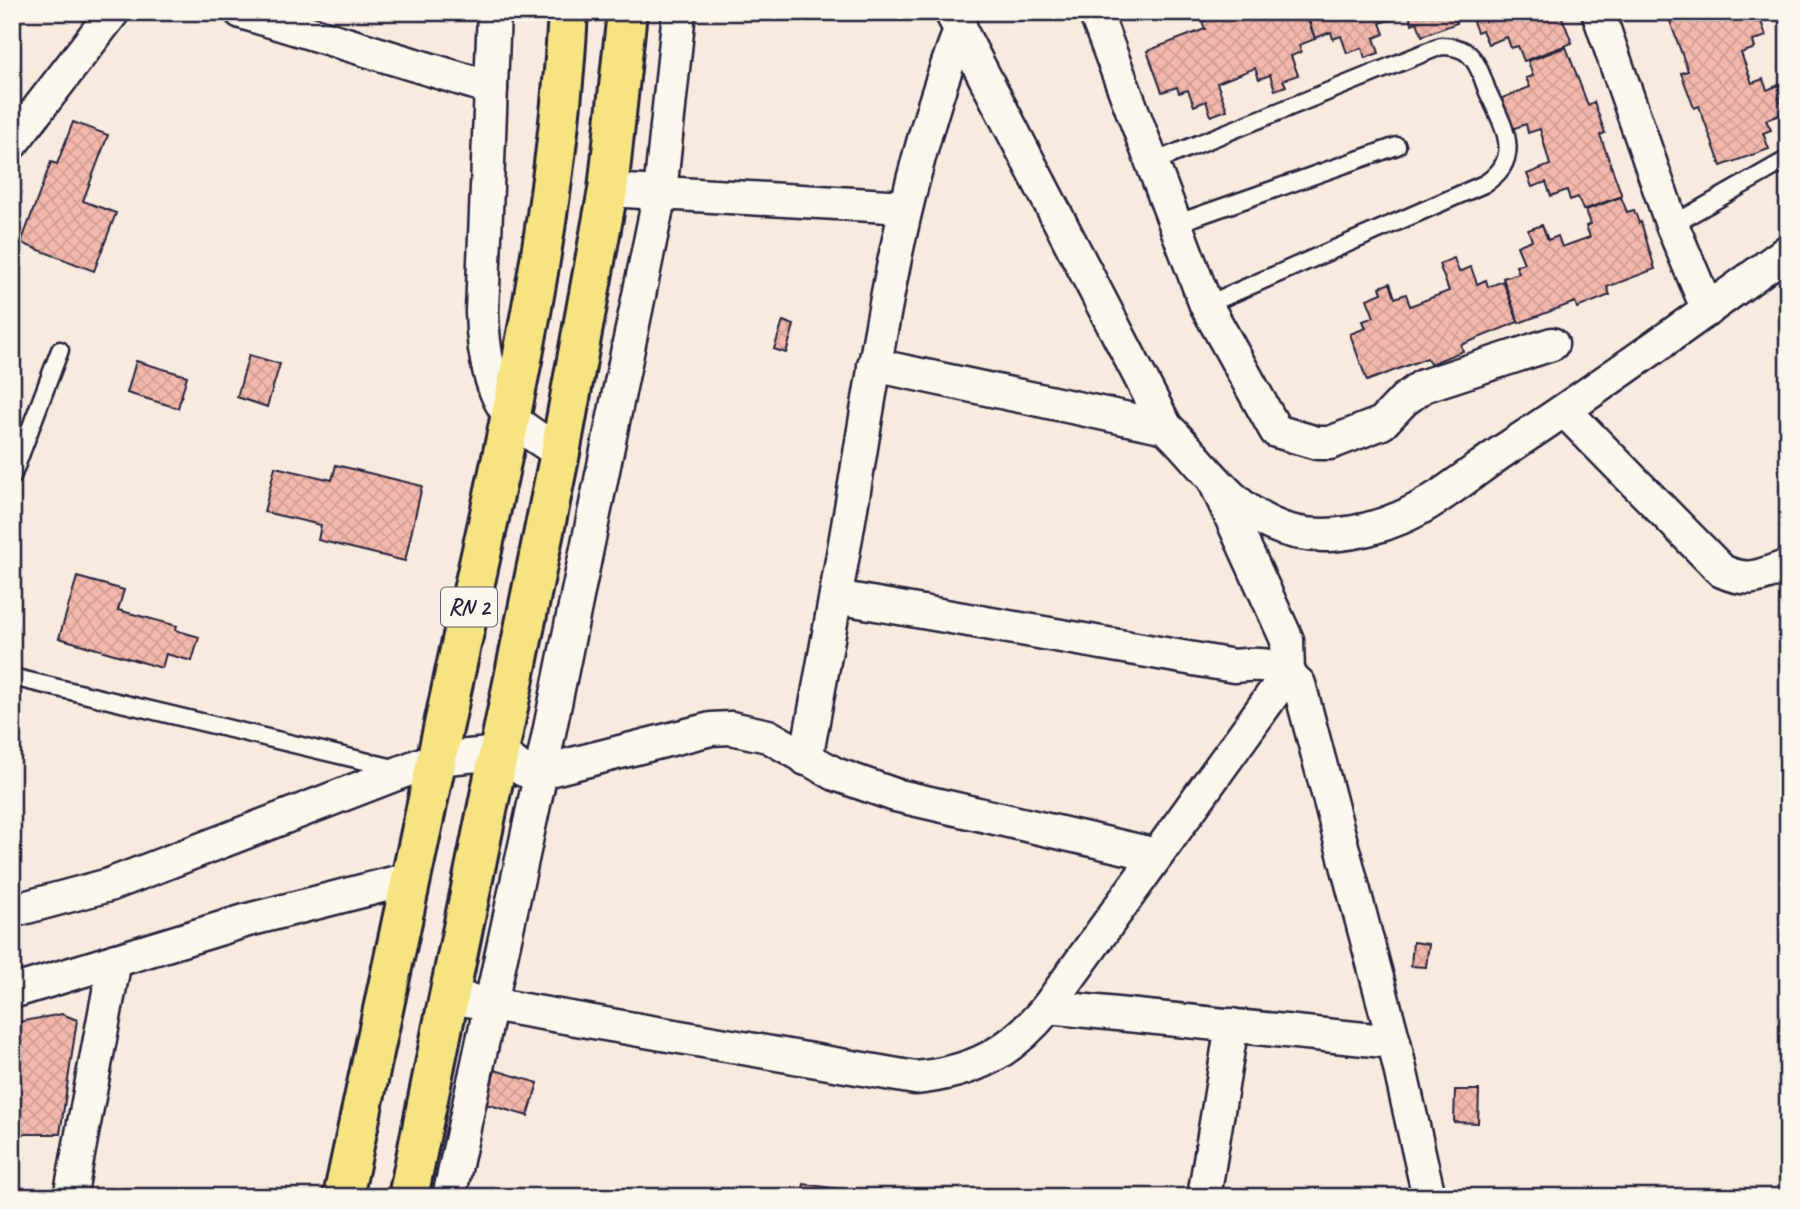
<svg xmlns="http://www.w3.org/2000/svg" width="1800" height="1209" viewBox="0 0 1800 1209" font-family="Caveat,sans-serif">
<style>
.building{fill:url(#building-cross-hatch);stroke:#22223b;stroke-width:2}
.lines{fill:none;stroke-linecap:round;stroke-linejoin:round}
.lane-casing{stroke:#22223b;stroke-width:21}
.street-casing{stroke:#22223b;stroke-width:37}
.highway-casing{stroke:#22223b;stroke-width:44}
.lane{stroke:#fbf7ec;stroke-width:16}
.street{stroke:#fbf7ec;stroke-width:32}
.highway{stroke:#f6e381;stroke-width:38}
.labels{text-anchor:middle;stroke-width:5;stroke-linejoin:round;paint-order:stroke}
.shield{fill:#fbf7ec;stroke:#636270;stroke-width:2}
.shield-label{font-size:23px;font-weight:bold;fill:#22223b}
</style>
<defs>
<pattern id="building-cross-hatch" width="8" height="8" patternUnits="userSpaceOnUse" patternTransform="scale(1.75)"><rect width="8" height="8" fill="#f3b8ac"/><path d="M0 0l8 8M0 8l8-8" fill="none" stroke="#d09e95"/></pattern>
</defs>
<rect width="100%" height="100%" fill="#f9eadf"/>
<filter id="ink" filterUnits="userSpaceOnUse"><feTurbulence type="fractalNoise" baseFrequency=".0143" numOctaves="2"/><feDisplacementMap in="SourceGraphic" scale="14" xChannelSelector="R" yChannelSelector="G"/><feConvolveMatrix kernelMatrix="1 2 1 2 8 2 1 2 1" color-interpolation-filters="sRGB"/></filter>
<g filter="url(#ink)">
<g class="building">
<path d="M1228,12H1236L1237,16L1246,12H1305L1315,39L1299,45L1301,52L1291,56L1298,75L1283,80L1286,86L1275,90L1270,75L1259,79L1255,68L1217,83L1227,110L1211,116L1206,101L1194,106L1188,90L1179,93L1177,87L1162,92L1147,51L1205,29L1202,22Z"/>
<path d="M1306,12H1454L1457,23L1422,36L1417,22L1412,24L1408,13L1380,23L1384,34L1374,38L1379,53L1365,58L1362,48L1347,53L1341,36L1333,39L1331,32L1315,38Z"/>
<path d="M1486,12H1560L1572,43L1524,61L1518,46L1511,48L1507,37L1488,44L1482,30L1477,32L1472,19Z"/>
<path d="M1728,12L1729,16L1753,12L1757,22L1761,21L1766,36L1753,41L1755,48L1741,53L1752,83L1763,79L1767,90L1781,84L1785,96L1779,98L1785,113L1766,120L1771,130L1763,133L1769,149L1721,166L1699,106L1694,108L1681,73L1688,71L1667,13Z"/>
<path d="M1566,47L1588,105L1594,102L1605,133L1600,135L1622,196L1583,210L1578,197L1570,200L1567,190L1551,196L1546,182L1532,187L1527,174L1550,165L1540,129L1528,133L1526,124L1509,130L1502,98L1530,87L1526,78L1533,76L1528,61Z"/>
<path d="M73,122L108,135L83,201L116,213L94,271L21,243L51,162L57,164Z"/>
<path d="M1621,197L1627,212L1634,210L1639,223L1641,222L1655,269L1607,287L1610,295L1577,308L1575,302L1519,323L1503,278L1519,273L1516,266L1524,263L1517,246L1532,240L1528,230L1542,225L1548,240L1558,236L1562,247L1590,237L1586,226L1591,224L1586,210Z"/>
<path d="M1454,258L1459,272L1471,267L1477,284L1486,280L1488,287L1503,281L1518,322L1461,345L1463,351L1430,364L1427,358L1367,381L1350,334L1366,328L1363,321L1374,317L1367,299L1382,293L1380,287L1390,283L1395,298L1406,294L1410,306L1449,291L1439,264Z"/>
<path d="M783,321L794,325L786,353L774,349Z"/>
<path d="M249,355L280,364L267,407L237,397Z"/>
<path d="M136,361L187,376L178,408L127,393Z"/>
<path d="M336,465L422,486L405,561L318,540L321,525L264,512L275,467L332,480Z"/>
<path d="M77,577L124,590L118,610L177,626L175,630L199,637L192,661L166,654L162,668L59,638Z"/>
<path d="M1413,942L1429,944L1426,967L1411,966Z"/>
<path d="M62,1014L77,1020L60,1134H12V1023Z"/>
<path d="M495,1070L538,1083L528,1116L486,1104Z"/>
<path d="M1455,1090H1479L1478,1123L1454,1122Z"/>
<path d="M804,1184L853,1191L852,1197H801Z"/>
</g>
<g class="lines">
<defs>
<g id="lane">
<path d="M1151,163L1441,46C1450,46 1458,47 1466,52C1478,61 1482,77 1487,90C1502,124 1526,158 1484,184L1206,305"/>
<path d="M1175,224L1397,146"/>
<path d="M1672,225L1788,159"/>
<path d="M12,477L60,350"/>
<path d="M12,677L398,769"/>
</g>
<g id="street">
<path d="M241,12L491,88"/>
<path d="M494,12L482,312C483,347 488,390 511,417C524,431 545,442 560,453"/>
<path d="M951,12L1166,427C1200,459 1227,504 1271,524C1311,543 1360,535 1400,518C1436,503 1473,471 1506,449C1602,386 1695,319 1788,251"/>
<path d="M1095,12L1206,305L1276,431L1317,443H1330L1382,423L1404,400L1423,386L1552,344"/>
<path d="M1598,12L1672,225L1708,310"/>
<path d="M12,143L113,12"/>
<path d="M608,190L906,207"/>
<path d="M874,365L1166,427"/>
<path d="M1565,411L1722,571C1751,584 1760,575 1788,566"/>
<path d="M836,597L1234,666C1262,663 1278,663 1299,684L1394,1042L1429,1197"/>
<path d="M806,759C824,662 842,564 858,466C882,318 906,169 961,28"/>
<path d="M12,911L109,885L435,759L500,753L523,770L541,772L711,729L731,728L768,736L835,774L895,795L1157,855"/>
<path d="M12,992L248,920L409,879"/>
<path d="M450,997L915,1078C975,1072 1010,1053 1048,1007L1288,673L1287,640L1216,484"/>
<path d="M1048,1007L1394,1042"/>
<path d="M70,1197L115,960"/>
<path d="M449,1197L541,772L660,193L679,12"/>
<path d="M1204,1197L1232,1025"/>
</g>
<g id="highway">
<path d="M343,1197C381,1013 420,829 461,645C507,437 557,226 568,12"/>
<path d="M408,1197L560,453L608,190L627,12"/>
</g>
</defs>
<use href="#lane" class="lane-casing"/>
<use href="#street" class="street-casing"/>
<use href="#highway" class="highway-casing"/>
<use href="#lane" class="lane"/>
<use href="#street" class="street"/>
<use href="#highway" class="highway"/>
</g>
</g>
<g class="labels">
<rect class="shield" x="441" y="587.5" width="56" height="39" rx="5"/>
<g class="shield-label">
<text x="469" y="615">RN 2</text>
</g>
</g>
<rect width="1800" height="1209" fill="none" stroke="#fbf7ec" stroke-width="42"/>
<rect x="21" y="21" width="1758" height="1167" fill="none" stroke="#22223b" stroke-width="2.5" filter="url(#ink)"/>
</svg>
